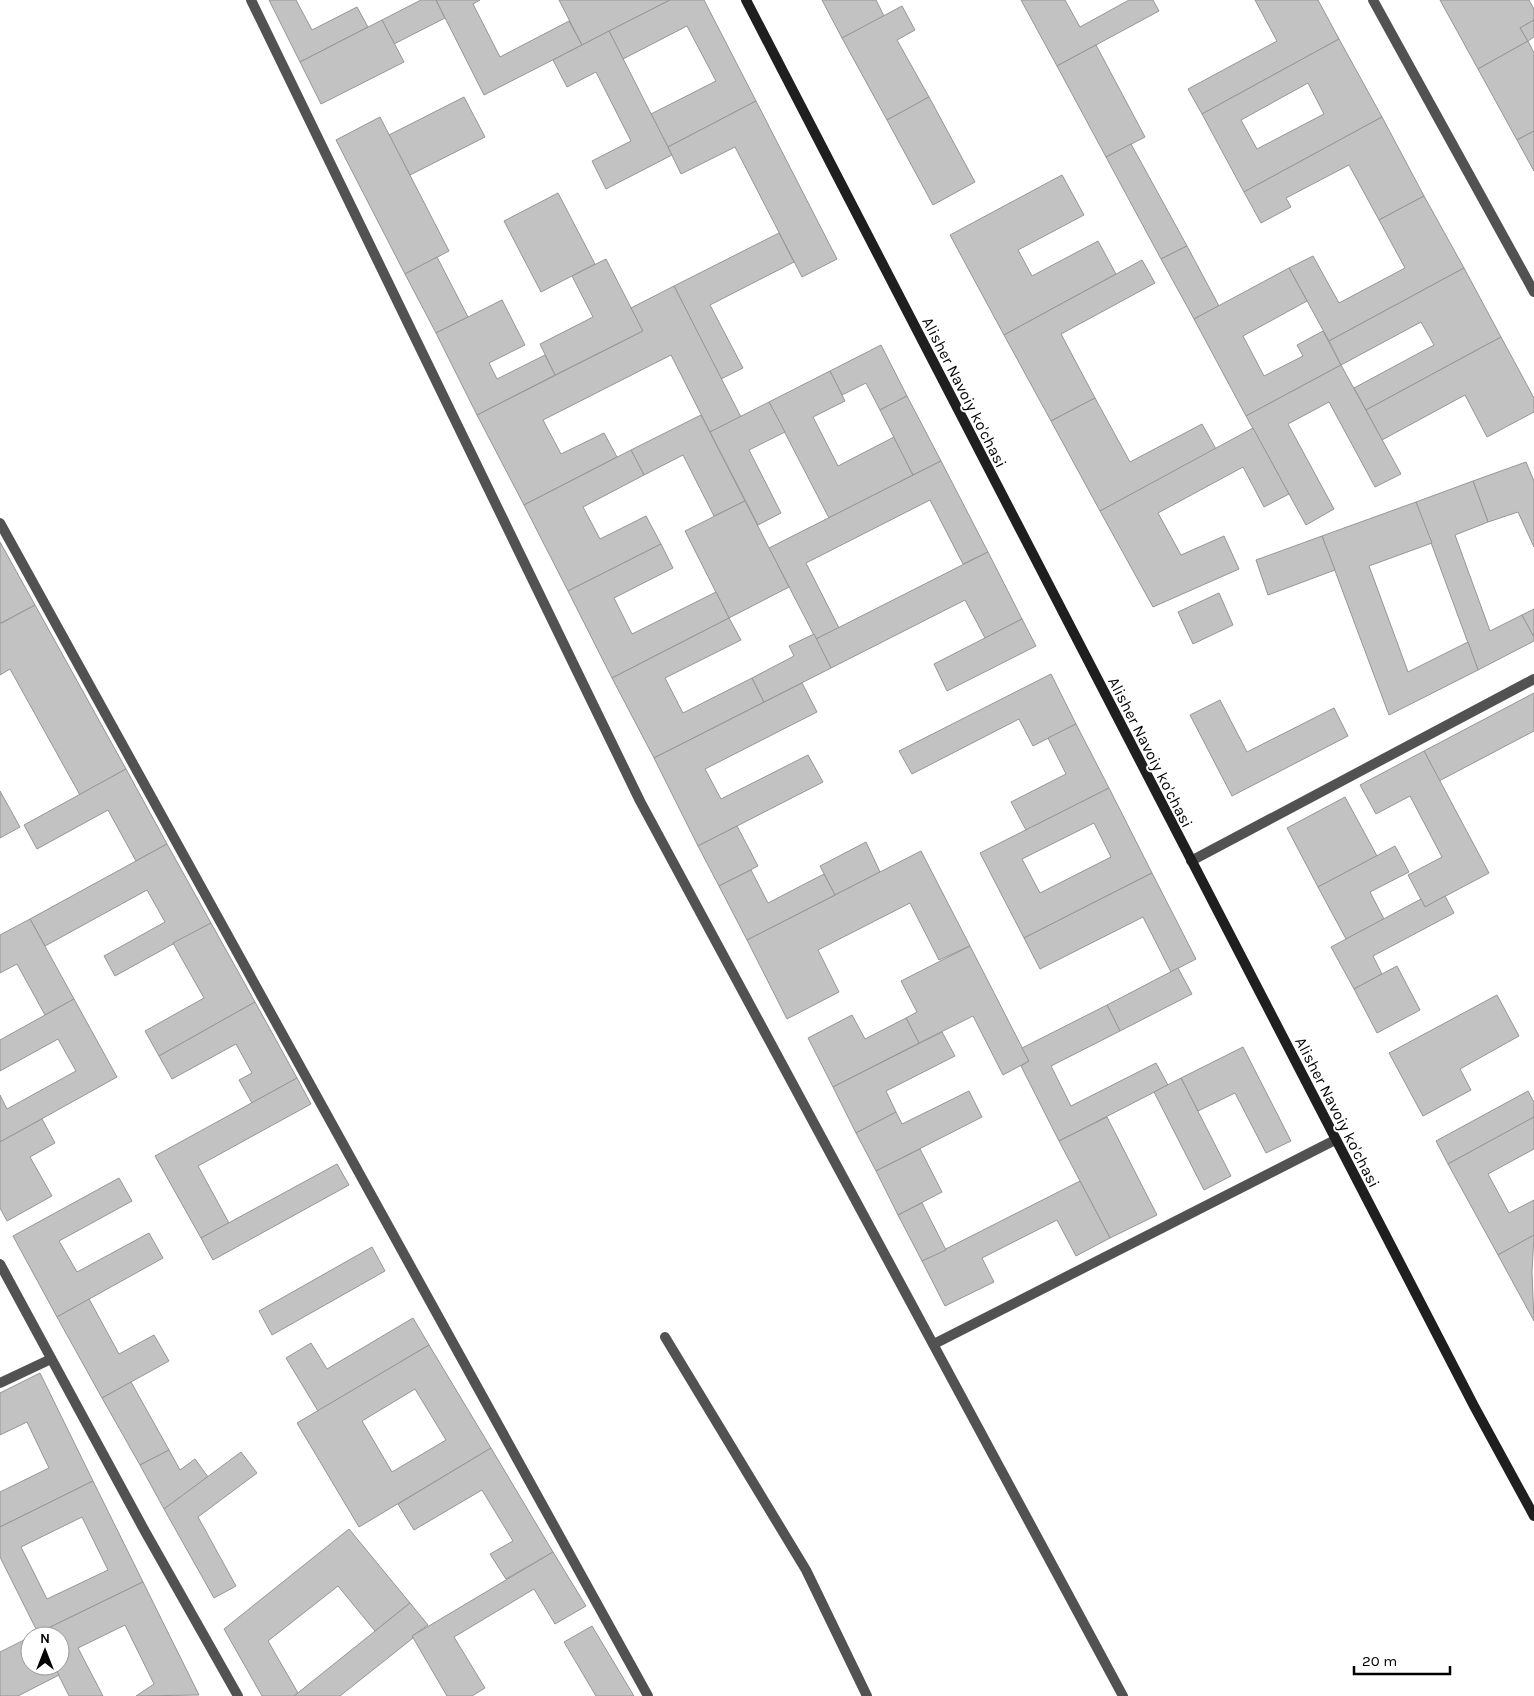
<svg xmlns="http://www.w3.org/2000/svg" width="1534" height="1696" viewBox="0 0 1534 1696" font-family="Karla,sans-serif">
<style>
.building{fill:#c2c2c2;stroke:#969696;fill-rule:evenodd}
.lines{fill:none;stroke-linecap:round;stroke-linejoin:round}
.minor{stroke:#525252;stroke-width:10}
.secondary{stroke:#1f1f1f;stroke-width:10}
.labels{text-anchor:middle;stroke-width:4;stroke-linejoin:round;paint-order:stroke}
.street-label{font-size:16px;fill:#000;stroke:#fff}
</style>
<rect width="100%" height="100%" fill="#fff"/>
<g class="building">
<path d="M269,0H296L312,30L357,7L368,27L300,62Z"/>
<path d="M421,0H436L445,18L394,44L382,20Z"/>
<path d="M436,0H480L473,4L500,57L569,21L582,45L484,95Z"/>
<path d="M559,0H670L582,45Z"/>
<path d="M670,0H704L756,101L668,147L651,114L716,81L687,26L623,59L609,31Z"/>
<path d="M822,0H876L884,16L842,38Z"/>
<path d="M1021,0H1065L1080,27L1129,0H1153L1159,11L1057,66Z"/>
<path d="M1255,0H1318L1339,39L1202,114L1188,89L1277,41Z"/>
<path d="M1440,0H1529L1534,9V20L1520,28L1528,41L1478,69Z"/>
<path d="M902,6L915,30L897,40L929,97L887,120L842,38Z"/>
<path d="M382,20L404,62L321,104L300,62Z"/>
<path d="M1534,20V37L1528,41L1520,28Z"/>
<path d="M609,31L672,155L606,189L592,161L631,141L596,72L567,87L553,60Z"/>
<path d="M1339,39L1382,117L1244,192L1202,114ZM1308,83L1324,114L1257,149L1241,120Z"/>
<path d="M1528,41L1534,53V131L1517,140L1478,69Z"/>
<path d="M1096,45L1145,137L1106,157L1057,66Z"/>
<path d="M464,97L485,137L410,175L389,135Z"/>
<path d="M929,97L975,182L933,205L887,120Z"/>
<path d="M756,101L837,259L802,277L735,147L681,174L668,147Z"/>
<path d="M380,117L449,251L405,274L336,140Z"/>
<path d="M1382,117L1424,196L1379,220L1349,165L1286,198L1291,207L1261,223L1244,192Z"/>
<path d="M1534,131V171L1517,140Z"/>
<path d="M1131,144L1187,246L1161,259L1106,157Z"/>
<path d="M1062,175L1084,215L1018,250L1032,276L1098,241L1116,274L1004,335L950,235Z"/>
<path d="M558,193L595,264L541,292L504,221Z"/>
<path d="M1424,196L1464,268L1329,341L1289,268L1313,256L1339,303L1405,268L1379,220Z"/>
<path d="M779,233L794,262L710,305L743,368L721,379L674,286Z"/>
<path d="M1187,246L1219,306L1194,319L1161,259Z"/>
<path d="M437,257L468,317L436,333L405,274Z"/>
<path d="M606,259L643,331L555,375L540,344L593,317L572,276Z"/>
<path d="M1142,260L1155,283L1061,334L1095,398L1051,421L1004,335Z"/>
<path d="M1289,268L1307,301L1243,336L1264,376L1303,356L1297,345L1323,331L1341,365L1246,416L1194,319Z"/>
<path d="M1464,268L1501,337L1366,410L1354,388L1434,345L1421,322L1341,365L1329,341Z"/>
<path d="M674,286L741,417L710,432L671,355L543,420L561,454L604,433L617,457L524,505L477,415L643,331L631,308Z"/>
<path d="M502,300L525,345L489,363L497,379L545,355L555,375L477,415L436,333Z"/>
<path d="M1501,337L1534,398V412L1487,437L1465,395L1382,440L1366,410Z"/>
<path d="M881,345L907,396L880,410L866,383L842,395L830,371Z"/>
<path d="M1341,365L1401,474L1375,487L1329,402L1288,424L1334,509L1306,525L1246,416Z"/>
<path d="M830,371L845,401L813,417L838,466L894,437L913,475L829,518L769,402Z"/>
<path d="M907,396L941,461L913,475L880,410Z"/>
<path d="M1095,398L1130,462L1202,424L1216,449L1100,511L1051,421Z"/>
<path d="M769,402L785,432L749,450L781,513L758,525L710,432Z"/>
<path d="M701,415L745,501L714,516L683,455L644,475L631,450Z"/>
<path d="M1253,428L1289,494L1264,507L1243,467L1158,513L1181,555L1224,536L1239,569L1153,607L1100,511Z"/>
<path d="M631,450L644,475L583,507L600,539L646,516L661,544L568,591L524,505Z"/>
<path d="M941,461L988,552L963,564L930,500L806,563L839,628L816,639L769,548Z"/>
<path d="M1526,462L1534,481V547L1518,512L1488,522L1473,481Z"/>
<path d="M1473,481L1488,522L1455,535L1490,631L1522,615L1534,637V641L1478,670L1416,502Z"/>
<path d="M745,501L789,587L729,618L685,531Z"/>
<path d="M1416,502L1432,543L1369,566L1408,672L1468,642L1478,670L1389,715L1322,536Z"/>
<path d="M1322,536L1335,570L1268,595L1256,560Z"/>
<path d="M0,542L35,605L1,623L0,622Z"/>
<path d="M661,544L673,568L614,598L632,634L716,592L729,618L612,678L568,591Z"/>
<path d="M988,552L1022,619L985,638L965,600L831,668L816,639Z"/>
<path d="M1219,593L1233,625L1193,644L1178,612Z"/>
<path d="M35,605L126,769L80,795L10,669L0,675V624Z"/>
<path d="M1534,609V637L1522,615Z"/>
<path d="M729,618L741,640L665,678L683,713L752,678L764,702L654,758L612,678Z"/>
<path d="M1022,619L1036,646L947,691L934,664Z"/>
<path d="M814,634L831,668L764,702L752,678L794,656L789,646Z"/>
<path d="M1051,674L1076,724L1033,746L1019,719L912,774L899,751Z"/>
<path d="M802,683L817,712L705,769L721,799L808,755L823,782L698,846L654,758Z"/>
<path d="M1534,693V731L1439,781L1424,751Z"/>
<path d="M1220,700L1247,752L1334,708L1348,736L1232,796L1190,715Z"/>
<path d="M1076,724L1109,788L1026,830L1011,802L1066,774L1048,738Z"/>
<path d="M1424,751L1489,873L1425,907L1408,875L1442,857L1410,796L1376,814L1360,785Z"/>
<path d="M126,769L167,844L136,861L108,810L37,849L24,825Z"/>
<path d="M1109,788L1152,873L1024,938L980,853ZM1094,823L1111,857L1040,893L1022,859Z"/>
<path d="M0,791L20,827L0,838Z"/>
<path d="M1345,797L1377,856L1318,887L1287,828Z"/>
<path d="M737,826L758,866L719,886L698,846Z"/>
<path d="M866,842L880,872L835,895L820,866Z"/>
<path d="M167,844L211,923L115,976L104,956L165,922L147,890L45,946L30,919Z"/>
<path d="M1395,846L1409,872L1370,892L1384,919L1346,939L1318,887Z"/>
<path d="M921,851L970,946L939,960L910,903L818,950L839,992L787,1019L747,940Z"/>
<path d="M751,870L768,903L824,874L835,895L747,940L719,886Z"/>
<path d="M1152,873L1196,959L1171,972L1143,917L1040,969L1024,938Z"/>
<path d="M1445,896L1454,913L1373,956L1382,974L1354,989L1331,947L1421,899L1425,907Z"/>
<path d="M30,919L74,999L45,1015L17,964L0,973V935Z"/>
<path d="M211,923L255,1002L159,1056L145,1031L204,998L173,943Z"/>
<path d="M970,946L1029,1061L1003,1075L973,1016L919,1043L906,1018L917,1012L901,981Z"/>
<path d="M1397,966L1420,1010L1377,1033L1354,989Z"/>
<path d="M1178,968L1192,994L1120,1031L1107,1005Z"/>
<path d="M1497,995L1519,1036L1460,1069L1471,1090L1423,1116L1389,1053Z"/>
<path d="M74,999L117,1077L0,1142V1095L7,1109L76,1071L58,1039L0,1071V1040Z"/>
<path d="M255,1002L297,1078L252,1103L239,1080L252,1073L236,1044L172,1079L159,1056Z"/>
<path d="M1107,1005L1120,1031L1051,1066L1071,1106L1156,1063L1168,1085L1059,1141L1021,1066L1029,1061L1022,1048Z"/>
<path d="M852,1015L865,1039L906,1018L919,1043L833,1087L808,1038Z"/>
<path d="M942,1032L955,1056L886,1091L896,1112L856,1133L833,1087Z"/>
<path d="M1243,1047L1291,1141L1266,1153L1235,1093L1198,1111L1181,1078Z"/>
<path d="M297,1078L311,1104L198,1166L229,1223L201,1238L155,1156Z"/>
<path d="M1181,1078L1231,1176L1204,1190L1154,1092Z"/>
<path d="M969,1091L982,1117L876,1171L856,1133L896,1112L902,1124Z"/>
<path d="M1528,1091L1534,1102V1117L1448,1164L1436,1141Z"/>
<path d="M1107,1117L1157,1215L1110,1238L1059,1141Z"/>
<path d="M1534,1117V1149L1488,1174L1509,1213L1534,1200V1235L1498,1255L1448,1164Z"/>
<path d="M42,1119L55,1143L30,1157L52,1196L7,1221L0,1208V1142Z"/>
<path d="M920,1149L942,1192L898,1215L876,1171Z"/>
<path d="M337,1164L349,1185L213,1260L201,1238Z"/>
<path d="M119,1178L132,1201L59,1241L77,1272L149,1233L163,1258L57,1317L13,1236Z"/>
<path d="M1080,1181L1110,1238L1076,1256L1057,1220L982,1258L994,1282L945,1306L922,1261Z"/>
<path d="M922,1203L946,1250L922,1261L898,1215Z"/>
<path d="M1534,1235L1532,1272L1534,1321L1498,1255Z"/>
<path d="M372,1247L385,1271L272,1335L259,1311Z"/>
<path d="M89,1299L119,1354L154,1335L169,1361L102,1398L57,1317Z"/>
<path d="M413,1318L429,1345L318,1411L286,1358L311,1343L327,1369Z"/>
<path d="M429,1345L491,1448L359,1527L297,1423ZM415,1389L446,1440L392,1472L362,1421Z"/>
<path d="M40,1373L93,1481L0,1527V1492L49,1468L27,1422L0,1435V1393Z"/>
<path d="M131,1382L169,1450L140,1465L102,1398Z"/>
<path d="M491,1448L553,1552L506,1579L490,1554L513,1541L482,1490L414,1530L398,1504Z"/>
<path d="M169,1450L180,1470L195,1459L208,1477L164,1509L140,1465Z"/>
<path d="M241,1452L257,1473L198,1517L236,1586L214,1598L164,1509Z"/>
<path d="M93,1481L143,1582L38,1633L0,1557V1527ZM82,1517L108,1570L47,1599L21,1547Z"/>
<path d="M349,1529L410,1603L375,1631L338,1586L268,1641L298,1693L294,1696H262L224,1629Z"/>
<path d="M553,1552L586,1606L555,1624L534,1589L454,1637L485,1688L472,1696H447L412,1636Z"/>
<path d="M143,1582L199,1695L136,1696L154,1684L125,1625L78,1648L103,1696H69L54,1666H60V1636H39L38,1633Z"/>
<path d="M410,1603L428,1625L412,1636L413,1638L340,1696H294Z"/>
<path d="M592,1626L634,1696H596L564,1642Z"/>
<path d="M30,1637V1666H54L59,1675L18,1696H0V1652Z"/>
</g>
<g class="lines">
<g class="minor">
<path d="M251,0L640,801L1123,1696"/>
<path d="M1373,0L1534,292"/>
<path d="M0,523L648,1696"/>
<path d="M1191,861L1534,679"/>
<path d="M0,1264L142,1526L238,1696"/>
<path d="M665,1337L806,1570L867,1696"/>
<path d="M934,1344L1335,1140"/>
<path d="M0,1383L51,1359"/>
</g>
<path class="secondary" d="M746,0L1474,1406L1534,1516"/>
</g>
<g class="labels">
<g class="street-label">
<text transform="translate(965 392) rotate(63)" y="6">Alisher Navoiy ko'chasi</text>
<text transform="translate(1151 752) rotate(63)" y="6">Alisher Navoiy ko'chasi</text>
<text transform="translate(1338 1112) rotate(63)" y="6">Alisher Navoiy ko'chasi</text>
</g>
</g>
<g transform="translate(45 1651)"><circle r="24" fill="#ffffff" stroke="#999999"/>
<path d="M0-4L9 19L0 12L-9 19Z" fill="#000000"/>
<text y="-8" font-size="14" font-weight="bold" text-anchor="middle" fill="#000000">N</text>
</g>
<path d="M1354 1666v8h96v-8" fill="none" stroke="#000000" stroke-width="2.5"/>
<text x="1362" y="1666" font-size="15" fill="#000000" stroke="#ffffff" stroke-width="4" paint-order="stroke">20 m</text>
</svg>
